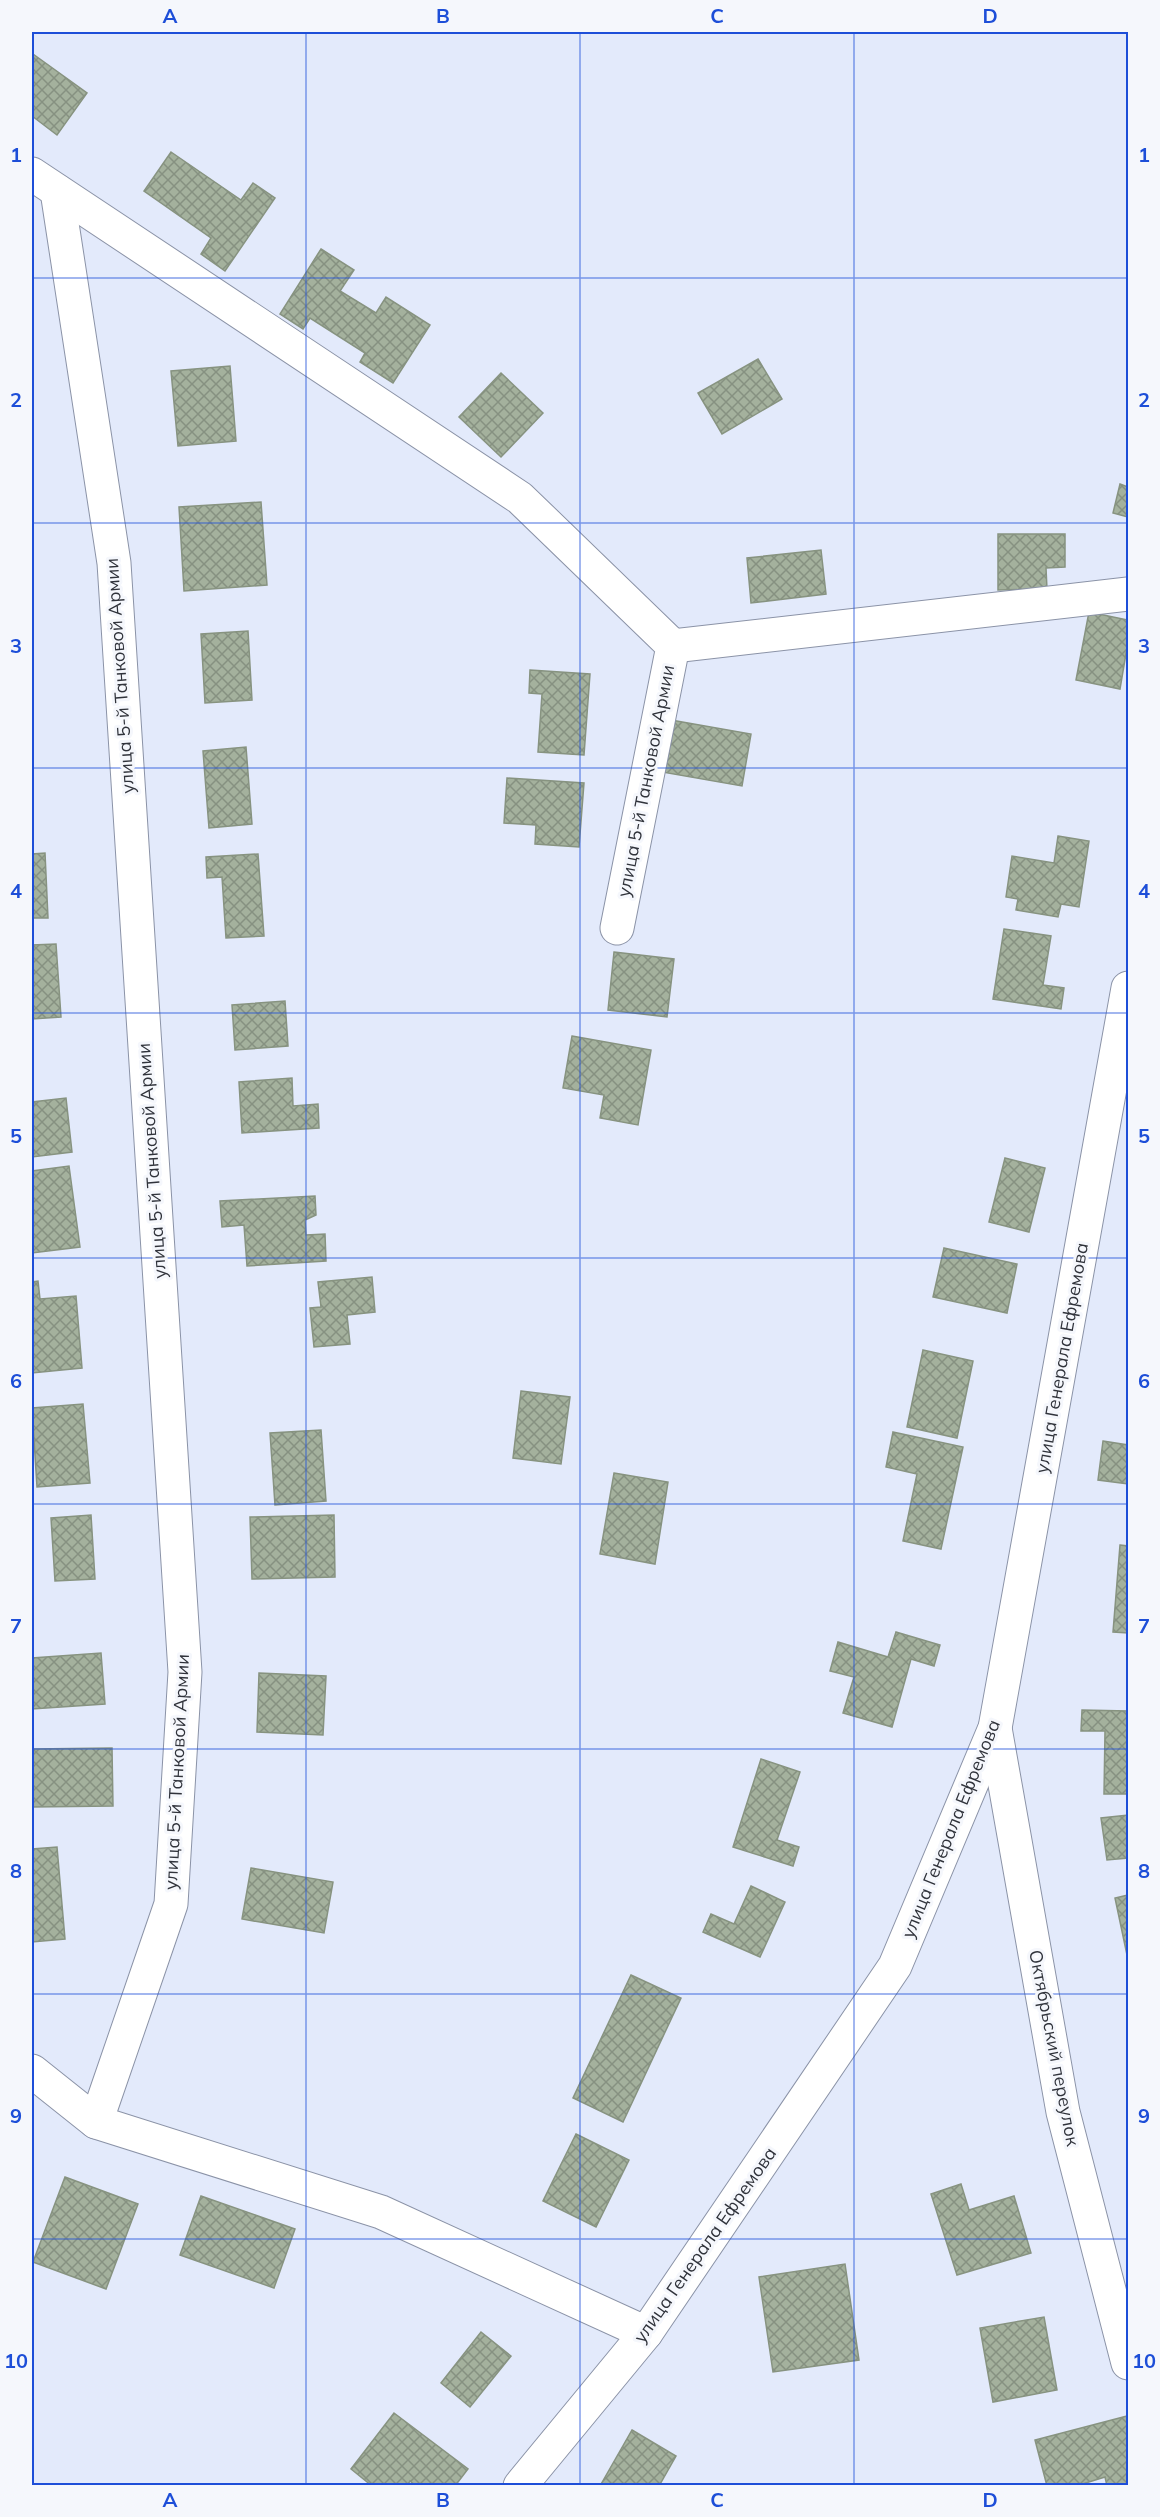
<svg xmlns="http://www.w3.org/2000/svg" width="1160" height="2517" viewBox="0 0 1160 2517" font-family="Mulish,sans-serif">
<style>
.building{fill:url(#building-cross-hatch);stroke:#879380;stroke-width:1.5}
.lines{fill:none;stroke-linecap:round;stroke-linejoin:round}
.minor-casing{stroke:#8b93a7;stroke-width:35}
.minor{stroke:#fff;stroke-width:33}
.grid{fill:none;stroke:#1d4ed8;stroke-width:1.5;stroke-opacity:0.55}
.labels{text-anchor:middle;stroke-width:6;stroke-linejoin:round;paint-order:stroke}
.street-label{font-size:18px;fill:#30333b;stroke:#f5f7fc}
.neatline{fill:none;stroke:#1d4ed8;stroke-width:2}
.grid-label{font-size:20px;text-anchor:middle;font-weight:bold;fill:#1d4ed8}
</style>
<defs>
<pattern id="building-cross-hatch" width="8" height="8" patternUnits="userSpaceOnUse" patternTransform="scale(1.5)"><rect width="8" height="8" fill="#a4b19d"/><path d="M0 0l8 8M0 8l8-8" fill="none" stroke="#869181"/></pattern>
</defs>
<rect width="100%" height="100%" fill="#e3eafb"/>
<g class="building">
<path d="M33,54L87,93L57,135L32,116Z"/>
<path d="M171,152L241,200L253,183L275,198L225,271L201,254L211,238L144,191Z"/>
<path d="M321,249L354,270L340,291L376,313L386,297L430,325L393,383L360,362L365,353L310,318L303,329L280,314Z"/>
<path d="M758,359L782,399L722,434L698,393Z"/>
<path d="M230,366L236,441L178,446L171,371Z"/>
<path d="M501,373L543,413L501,457L459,417Z"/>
<path d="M1120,484L1128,487V517L1113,513Z"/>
<path d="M261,502L267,585L184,591L179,507Z"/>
<path d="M998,534H1065V567L1046,568L1047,589L998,590Z"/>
<path d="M821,550L826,594L751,603L747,558Z"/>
<path d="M1089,612L1128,620V642L1120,689L1076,680Z"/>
<path d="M248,631L252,700L205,703L201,634Z"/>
<path d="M530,670L590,674L584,755L538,752L542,694L529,693Z"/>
<path d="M671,720L751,734L742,786L662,772Z"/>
<path d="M246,747L252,824L209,828L203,751Z"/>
<path d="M507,778L584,783L579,847L535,844L536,825L504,823Z"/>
<path d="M1058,836L1089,841L1079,907L1061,904L1058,917L1016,910L1018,899L1006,897L1012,856L1054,863Z"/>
<path d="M45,853L48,918H32V854Z"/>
<path d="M258,854L264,936L226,938L222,877L207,878L206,857Z"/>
<path d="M1004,929L1051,936L1043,985L1064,988L1061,1009L993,999Z"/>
<path d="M56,944L61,1017L32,1019V945Z"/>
<path d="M614,952L674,959L667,1017L608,1010Z"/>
<path d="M285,1001L288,1046L235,1050L232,1005Z"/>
<path d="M572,1036L651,1050L638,1125L600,1118L604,1095L563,1088Z"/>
<path d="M292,1078L293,1106L318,1104L319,1128L242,1133L239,1082Z"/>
<path d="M66,1098L72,1152L32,1157V1102Z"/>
<path d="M1005,1158L1045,1168L1029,1232L989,1222Z"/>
<path d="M69,1166L80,1247L32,1253V1171Z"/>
<path d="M315,1196L316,1215L305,1220L306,1235L325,1234L326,1261L247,1266L244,1225L222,1227L220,1201Z"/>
<path d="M944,1248L1017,1264L1007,1313L933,1297Z"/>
<path d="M372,1277L375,1312L347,1315L350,1344L314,1347L310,1308L321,1307L318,1282Z"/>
<path d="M38,1281L40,1299L76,1296L82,1368L32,1373V1282Z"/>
<path d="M923,1350L973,1361L957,1438L907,1427Z"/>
<path d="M521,1391L570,1397L561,1464L513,1458Z"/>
<path d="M83,1404L90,1483L37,1487L32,1408Z"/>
<path d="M321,1430L326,1501L275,1505L270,1433Z"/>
<path d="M893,1432L963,1447L941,1549L903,1541L917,1474L886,1467Z"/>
<path d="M1103,1441L1128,1445V1484L1098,1480Z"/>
<path d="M614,1473L668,1482L655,1564L600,1554Z"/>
<path d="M91,1515L95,1579L55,1581L51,1518Z"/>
<path d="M334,1515L335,1577L252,1579L250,1517Z"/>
<path d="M1120,1545L1128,1546V1633L1113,1632Z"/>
<path d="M896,1632L940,1645L934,1666L911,1659L892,1727L843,1713L854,1677L830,1671L838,1642L888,1657Z"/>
<path d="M101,1653L105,1704L32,1709V1658Z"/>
<path d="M259,1673L326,1676L323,1735L257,1732Z"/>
<path d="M1082,1710L1128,1711V1794H1104L1105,1731H1081Z"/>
<path d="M112,1748L113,1806L32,1807V1749Z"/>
<path d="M761,1759L800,1772L777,1840L799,1847L793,1866L733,1847Z"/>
<path d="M1128,1815V1858L1107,1860L1101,1818Z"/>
<path d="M57,1847L65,1939L32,1942V1849Z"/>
<path d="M251,1868L333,1882L324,1933L242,1919Z"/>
<path d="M751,1886L785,1902L760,1957L703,1932L711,1914L734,1924Z"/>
<path d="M1128,1895V1955H1127L1115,1898Z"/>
<path d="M631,1975L681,1998L623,2122L573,2098Z"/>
<path d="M576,2134L629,2160L596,2227L543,2201Z"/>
<path d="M65,2177L138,2204L106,2289L33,2262Z"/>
<path d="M961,2184L969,2210L1014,2196L1031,2253L957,2275L931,2194Z"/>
<path d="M201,2196L295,2229L274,2288L180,2255Z"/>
<path d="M845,2264L859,2360L773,2372L759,2277Z"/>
<path d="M1044,2317L1057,2390L993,2402L980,2328Z"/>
<path d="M481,2332L511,2356L470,2407L441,2383Z"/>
<path d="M394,2413L468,2469L455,2486H416L410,2481L407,2486H372L351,2469Z"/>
<path d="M1127,2416L1128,2486H1107L1105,2477L1076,2486H1047L1035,2440Z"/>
<path d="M632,2430L676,2456L659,2486H600Z"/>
</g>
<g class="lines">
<defs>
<g id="minor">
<path d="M32,174L520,498L673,646L617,928"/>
<path d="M57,191L114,563L185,1672L171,1904L96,2122"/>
<path d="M673,646L1128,594"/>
<path d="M995,1728L1063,2112L1128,2363"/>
<path d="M32,2071L96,2122L381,2212L646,2333"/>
<path d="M520,2486L646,2333L895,1966L995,1728L1128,988"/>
</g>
</defs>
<use href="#minor" class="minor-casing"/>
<use href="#minor" class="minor"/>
</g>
<path class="grid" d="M306,32V2486M580,32V2486M854,32V2486M32,278H1128M32,523H1128M32,768H1128M32,1013H1128M32,1258H1128M32,1504H1128M32,1749H1128M32,1994H1128M32,2239H1128"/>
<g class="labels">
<g class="street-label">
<text transform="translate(120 676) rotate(-94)" y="6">улица 5-й Танковой Армии</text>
<text transform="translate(646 781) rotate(-79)" y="6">улица 5-й Танковой Армии</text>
<text transform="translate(152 1161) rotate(-94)" y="6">улица 5-й Танковой Армии</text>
<text transform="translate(1062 1358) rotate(-80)" y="6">улица Генерала Ефремова</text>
<text transform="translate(177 1772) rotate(-87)" y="6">улица 5-й Танковой Армии</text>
<text transform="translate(951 1829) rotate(-68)" y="6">улица Генерала Ефремова</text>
<text transform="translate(1054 2048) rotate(79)" y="6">Октябрьский переулок</text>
<text transform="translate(705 2245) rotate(-55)" y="6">улица Генерала Ефремова</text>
</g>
</g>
<rect width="1160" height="2517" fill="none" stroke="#f5f7fc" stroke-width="66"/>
<rect x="33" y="33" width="1094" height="2451" class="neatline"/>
<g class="grid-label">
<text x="170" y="23">A</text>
<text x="443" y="23">B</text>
<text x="717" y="23">C</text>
<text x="990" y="23">D</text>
<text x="16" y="162">1</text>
<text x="1144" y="162">1</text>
<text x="16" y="407">2</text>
<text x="1144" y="407">2</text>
<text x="16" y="653">3</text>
<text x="1144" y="653">3</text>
<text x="16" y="898">4</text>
<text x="1144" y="898">4</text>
<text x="16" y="1143">5</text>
<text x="1144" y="1143">5</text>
<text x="16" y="1388">6</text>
<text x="1144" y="1388">6</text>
<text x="16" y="1633">7</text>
<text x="1144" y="1633">7</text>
<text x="16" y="1878">8</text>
<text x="1144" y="1878">8</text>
<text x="16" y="2123">9</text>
<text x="1144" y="2123">9</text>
<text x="16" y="2368">10</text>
<text x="1144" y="2368">10</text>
<text x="170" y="2507">A</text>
<text x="443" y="2507">B</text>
<text x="717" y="2507">C</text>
<text x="990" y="2507">D</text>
</g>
</svg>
